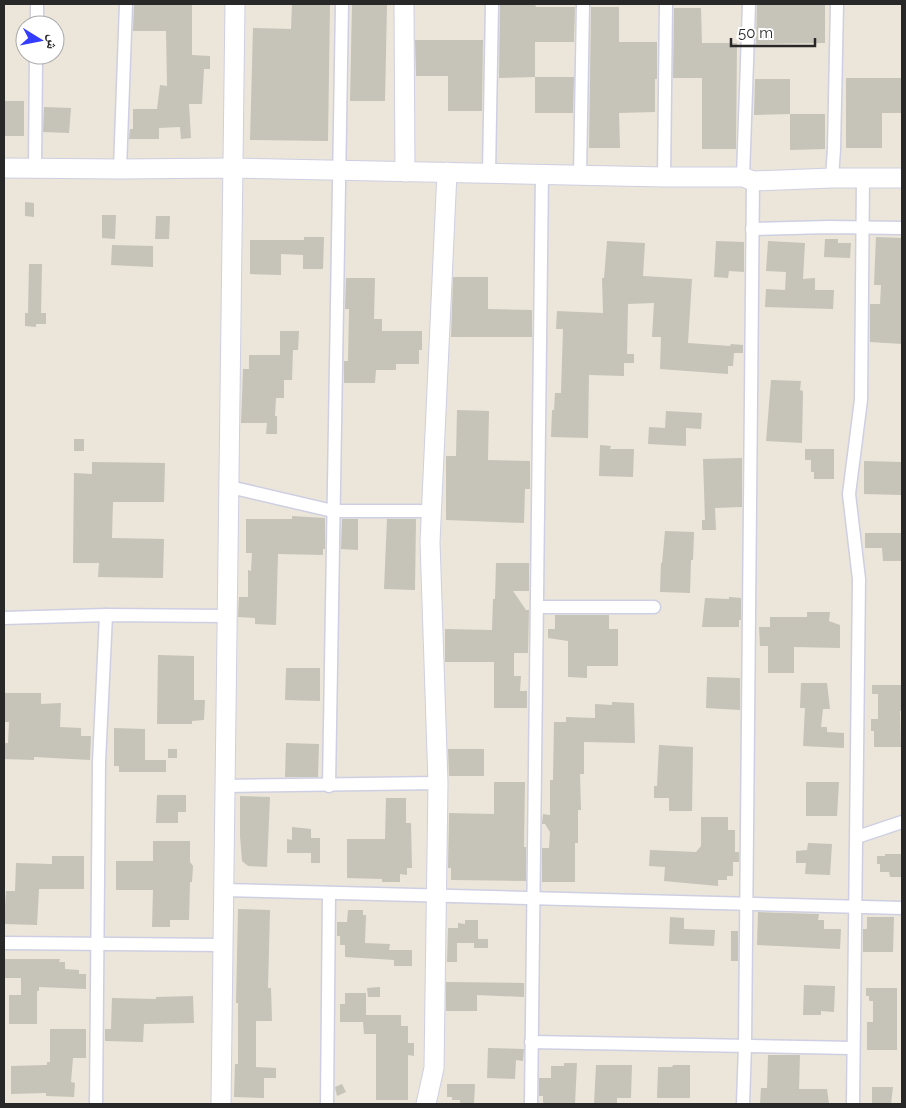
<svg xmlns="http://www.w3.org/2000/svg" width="906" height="1108" viewBox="0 0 906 1108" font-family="Raleway,'Noto Naskh Arabic',sans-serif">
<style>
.building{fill:#c6c3b9}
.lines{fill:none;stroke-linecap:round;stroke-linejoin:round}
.street-casing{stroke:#cecfe2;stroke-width:15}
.secondary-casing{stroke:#cecfe2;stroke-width:21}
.street{stroke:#fff;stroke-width:12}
.secondary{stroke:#fff;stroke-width:19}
</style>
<rect width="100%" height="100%" fill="#ebe6d9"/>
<g class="building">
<path d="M134,4H192V55L210,56V69H204L202,104H189L191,138L181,139L180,127L159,128V139H129L130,129H133V109H157L160,85L167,86L166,31H133Z"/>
<path d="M292,4H330L328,141L250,140L253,28L291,29Z"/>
<path d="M352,4H387L385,101H350Z"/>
<path d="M500,4H535L536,7H575L574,42H535V77L499,78Z"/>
<path d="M757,4H825V43L756,44Z"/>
<path d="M591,7H619V42H657V79H655V112L619,113L620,148H589Z"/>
<path d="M674,8H701L702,43H737L736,149H702V78H673Z"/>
<path d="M415,40H483L482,111H448V76H416Z"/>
<path d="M535,77H574L573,113H535Z"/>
<path d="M846,78H902V113H882V148H846Z"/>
<path d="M755,79H790V114L754,115Z"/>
<rect x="4" y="101" width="20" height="35"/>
<path d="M44,107L71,108L69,133L43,132Z"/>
<path d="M790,114H825V149L790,150Z"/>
<path d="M25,202L34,203V217L25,216Z"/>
<path d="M102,215H116L115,239L102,238Z"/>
<path d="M156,216H170L169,239H155Z"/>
<path d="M304,237H324L323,269H303V255L281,254V275L250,274V240H304Z"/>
<path d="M876,237L902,238V344L870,342V304H880L881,285H874Z"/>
<path d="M825,239H838V243H851L850,258L824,257Z"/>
<path d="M607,241L645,243L643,276L692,279L688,343L730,346L731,344L743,345V353H734L733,366H728V374L660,369L661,337H652L654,303L628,304L627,354H634V363H624V376L589,375L588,438L551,437L552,410H554L555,393H561L563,329H556L557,311L603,313L602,278H604Z"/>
<path d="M716,241L744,242V272L729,271L728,278L714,277Z"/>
<path d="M768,241L805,243L803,279L815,278V290H834L833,309L765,307L766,289L785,290L786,272L766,271Z"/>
<path d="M112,245L153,246V267L111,265Z"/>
<path d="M29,264H42L41,313H46V324H36V327L25,326V313H28Z"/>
<path d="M453,277H488V309L532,310V337H451Z"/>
<path d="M346,278H375L374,319H382V331H422V350H419V364H396V370H376L375,383H344V361H348L349,309H345Z"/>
<path d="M280,331H299L298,350H293L292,380H284V398H276L275,416H277V434H266L267,423H241L243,369H249V355H280Z"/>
<path d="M771,380L801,381L800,390L803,391L802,443L766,441Z"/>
<path d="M457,410L489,411L488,460L530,461V489H525L524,523L446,520V456H456Z"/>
<path d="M666,411L702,413L701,429L686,428V446L648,444L649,427L665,428Z"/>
<rect x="74" y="439" width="10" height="12"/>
<path d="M600,445L611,446L610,449H634L633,477L599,476Z"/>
<path d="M805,449H834V479H814V472H811V460H805Z"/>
<path d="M742,458V507L715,508L716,530H702V520H705L703,459Z"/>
<path d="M864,461L901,462V495L864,494Z"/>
<path d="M92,462L165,463L164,502H113L112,538L164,539L163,578L98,577L99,563H73L74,473L92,474Z"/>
<path d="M292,516L325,518V549H323V555L278,554L276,625L255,624V618L238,617L239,597H248V570L251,571L252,553H246V519H292Z"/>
<path d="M342,519H358V550L341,549Z"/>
<path d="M387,519H416L415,590L384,589Z"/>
<path d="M665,531L694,532L693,560H691L690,593L660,592L661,563H662Z"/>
<path d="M865,533H901V561H883L882,548H865Z"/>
<path d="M496,563H529V591H513L526,610H529L528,653H514V676H521L520,691H527V708H494V662H445V629L492,630L493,599H495Z"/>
<path d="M729,597L741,598V620H739V627H702L705,598L729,599Z"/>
<path d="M807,612H830L829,621L840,625V648L794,647V673H768V646H760L759,627H770V617H807Z"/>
<path d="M555,615H609V629H618V666H587V678L568,677V641L548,638V629H555Z"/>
<path d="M158,655L194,656V700H205L204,720L192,721V724H157Z"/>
<path d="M286,668H320V701L285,700Z"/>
<path d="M707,677L740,678V710L706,708Z"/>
<path d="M801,683H827L830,709H823L821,727H827V732L844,733V748L803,746L805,708H800Z"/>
<path d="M872,685H902V711H900L901,747H874V731H871V719H878V694H872Z"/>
<path d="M5,693H41V704L61,703L60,727L81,728V736H91L90,760L34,757V760L4,759L5,743H8L9,722H5Z"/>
<path d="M612,702L634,703L635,743L584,742V774H580L581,810H578V843H575V882H542V848H549L550,832L545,824H542L543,814L550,815V780H553L554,722H566V717L595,718V704L612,705Z"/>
<path d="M114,728L145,729V760H166V772H119V766H114Z"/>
<path d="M286,743L319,744L318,777H285Z"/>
<path d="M659,745L693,747L692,811H669V798H654V786H657Z"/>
<rect x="168" y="749" width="9" height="9"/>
<path d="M448,749H484V776H449Z"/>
<path d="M494,782H525L524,847H526V881L451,880V868H448L449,813L494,814Z"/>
<path d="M806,782H839L837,816H806Z"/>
<path d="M157,795H186V812H178V823H156Z"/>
<path d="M240,796L270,797L267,867L248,866L242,861L240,836Z"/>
<path d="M386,798H406V823H411L412,868H407V875L400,874V882H382V879L347,878V839H385Z"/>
<path d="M701,817H728V830H735V852H739V862H733V876H727V880H718V886L664,881L665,867L649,866L650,850L696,852L701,846Z"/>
<path d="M292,827L311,829V838H320V863H311V853H287V839L292,840Z"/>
<path d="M153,841H190V862L193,866L192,882H190L189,920H170V927H152L153,890H116V861H153Z"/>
<path d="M808,843L832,844L830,875L805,874L806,863H796V851L807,850Z"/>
<path d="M885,854H901V877H890L889,872H880V864H877V856H885Z"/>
<path d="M52,856H84V889H39L37,925L4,924L6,891H15L16,863L52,864Z"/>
<path d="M238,909L270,910L268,988H271L272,1021H256V1067L276,1068V1078H264V1098L234,1097L235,1064H238V1003H236Z"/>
<path d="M348,910H363V915H366L365,943L390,944L389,950H412V966H394V960L345,957V945H340V936H337V922H347Z"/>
<path d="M758,912L819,914L818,920H824V929H841L840,949L757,945Z"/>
<path d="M670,917L684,918V929L715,930L714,946L669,944Z"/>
<path d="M867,917H894L893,952H863V929H867Z"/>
<path d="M465,920H478V939H488V948H474V943H457V962H447L448,928H458V923L465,924Z"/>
<rect x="731" y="931" width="7" height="30"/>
<path d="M4,959H60L59,962H65V969L79,970V974H86V989L39,987V991H37V1024H9V995H21V978H4Z"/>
<path d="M446,982L524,983V997L477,995V1011H446Z"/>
<path d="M804,985L835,986L834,1012L821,1011V1015H803Z"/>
<path d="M380,987V997H368L367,988Z"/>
<path d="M866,988H897V1050H867V1022H873V1001H869V996H866Z"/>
<path d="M345,993H366V1015H401V1026H408V1043H414V1056L408,1055V1100H376V1034H364L363,1022H340V1004H345Z"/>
<path d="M193,996L194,1023L144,1024L143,1042L105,1041V1029H111L112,998L156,999V997Z"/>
<path d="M50,1029H86V1058H73L71,1082L75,1083L74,1097L46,1096V1093L11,1094V1066L47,1065V1062H50Z"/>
<path d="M488,1048L524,1049L523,1061L516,1060L515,1079L487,1078Z"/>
<path d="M768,1055H800L799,1089H827L829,1104H760L761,1088H767Z"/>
<path d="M564,1063H577L575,1104H543V1096H539V1078H551V1066H564Z"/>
<path d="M596,1065H632L631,1098H617V1104H594Z"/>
<path d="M673,1065H690V1098H657L658,1067H672Z"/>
<path d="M342,1084L346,1092L337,1096L335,1087Z"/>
<path d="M447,1084H475L474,1104H460V1100H452V1097H447Z"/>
<path d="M872,1087H893L891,1104H872Z"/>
</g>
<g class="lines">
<defs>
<g id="street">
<path d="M37,25V4"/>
<path d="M35,168L36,55"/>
<path d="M120,169L126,4"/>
<path d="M489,173L492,4"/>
<path d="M580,175L583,4"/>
<path d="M664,177L666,4"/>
<path d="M743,177L749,4"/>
<path d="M832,178L834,149L837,4"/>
<path d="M752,229L829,227L902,228"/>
<path d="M230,487L333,511H432"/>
<path d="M537,607H654"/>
<path d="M4,618L106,615L227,616"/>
<path d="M225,786L438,783"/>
<path d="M329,786L342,4"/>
<path d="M857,837L902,822"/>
<path d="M224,890L902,908"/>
<path d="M4,943L223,945"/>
<path d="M531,1042L852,1048"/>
<path d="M96,1104L99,762L106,615"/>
<path d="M327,1104L329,893"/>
<path d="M531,1104L542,173"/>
<path d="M743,1104L745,1045L753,181"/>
<path d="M853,1104L859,579L849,494L861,400L863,178"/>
</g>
<g id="secondary">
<path d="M404,4L405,172"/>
<path d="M4,168L120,169L233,168L664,177H743L753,181L832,178H902"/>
<path d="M221,1104L235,4"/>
<path d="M426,1104L434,1068L438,783L430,542L447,172"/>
</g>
</defs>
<use href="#street" class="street-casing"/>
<use href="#secondary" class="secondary-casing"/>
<use href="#street" class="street"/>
<use href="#secondary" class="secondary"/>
</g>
<rect width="906" height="1108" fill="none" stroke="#282828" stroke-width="10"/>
<g transform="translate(40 40) rotate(100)"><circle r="24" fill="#ffffff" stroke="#a9a9a9"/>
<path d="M0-4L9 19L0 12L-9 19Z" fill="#343cfd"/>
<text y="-8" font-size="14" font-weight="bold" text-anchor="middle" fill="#282828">ش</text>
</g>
<path d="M731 38v8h84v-8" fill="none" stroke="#282828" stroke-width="2.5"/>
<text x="738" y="38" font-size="15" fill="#282828" stroke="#ffffff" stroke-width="4" paint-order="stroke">50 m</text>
</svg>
